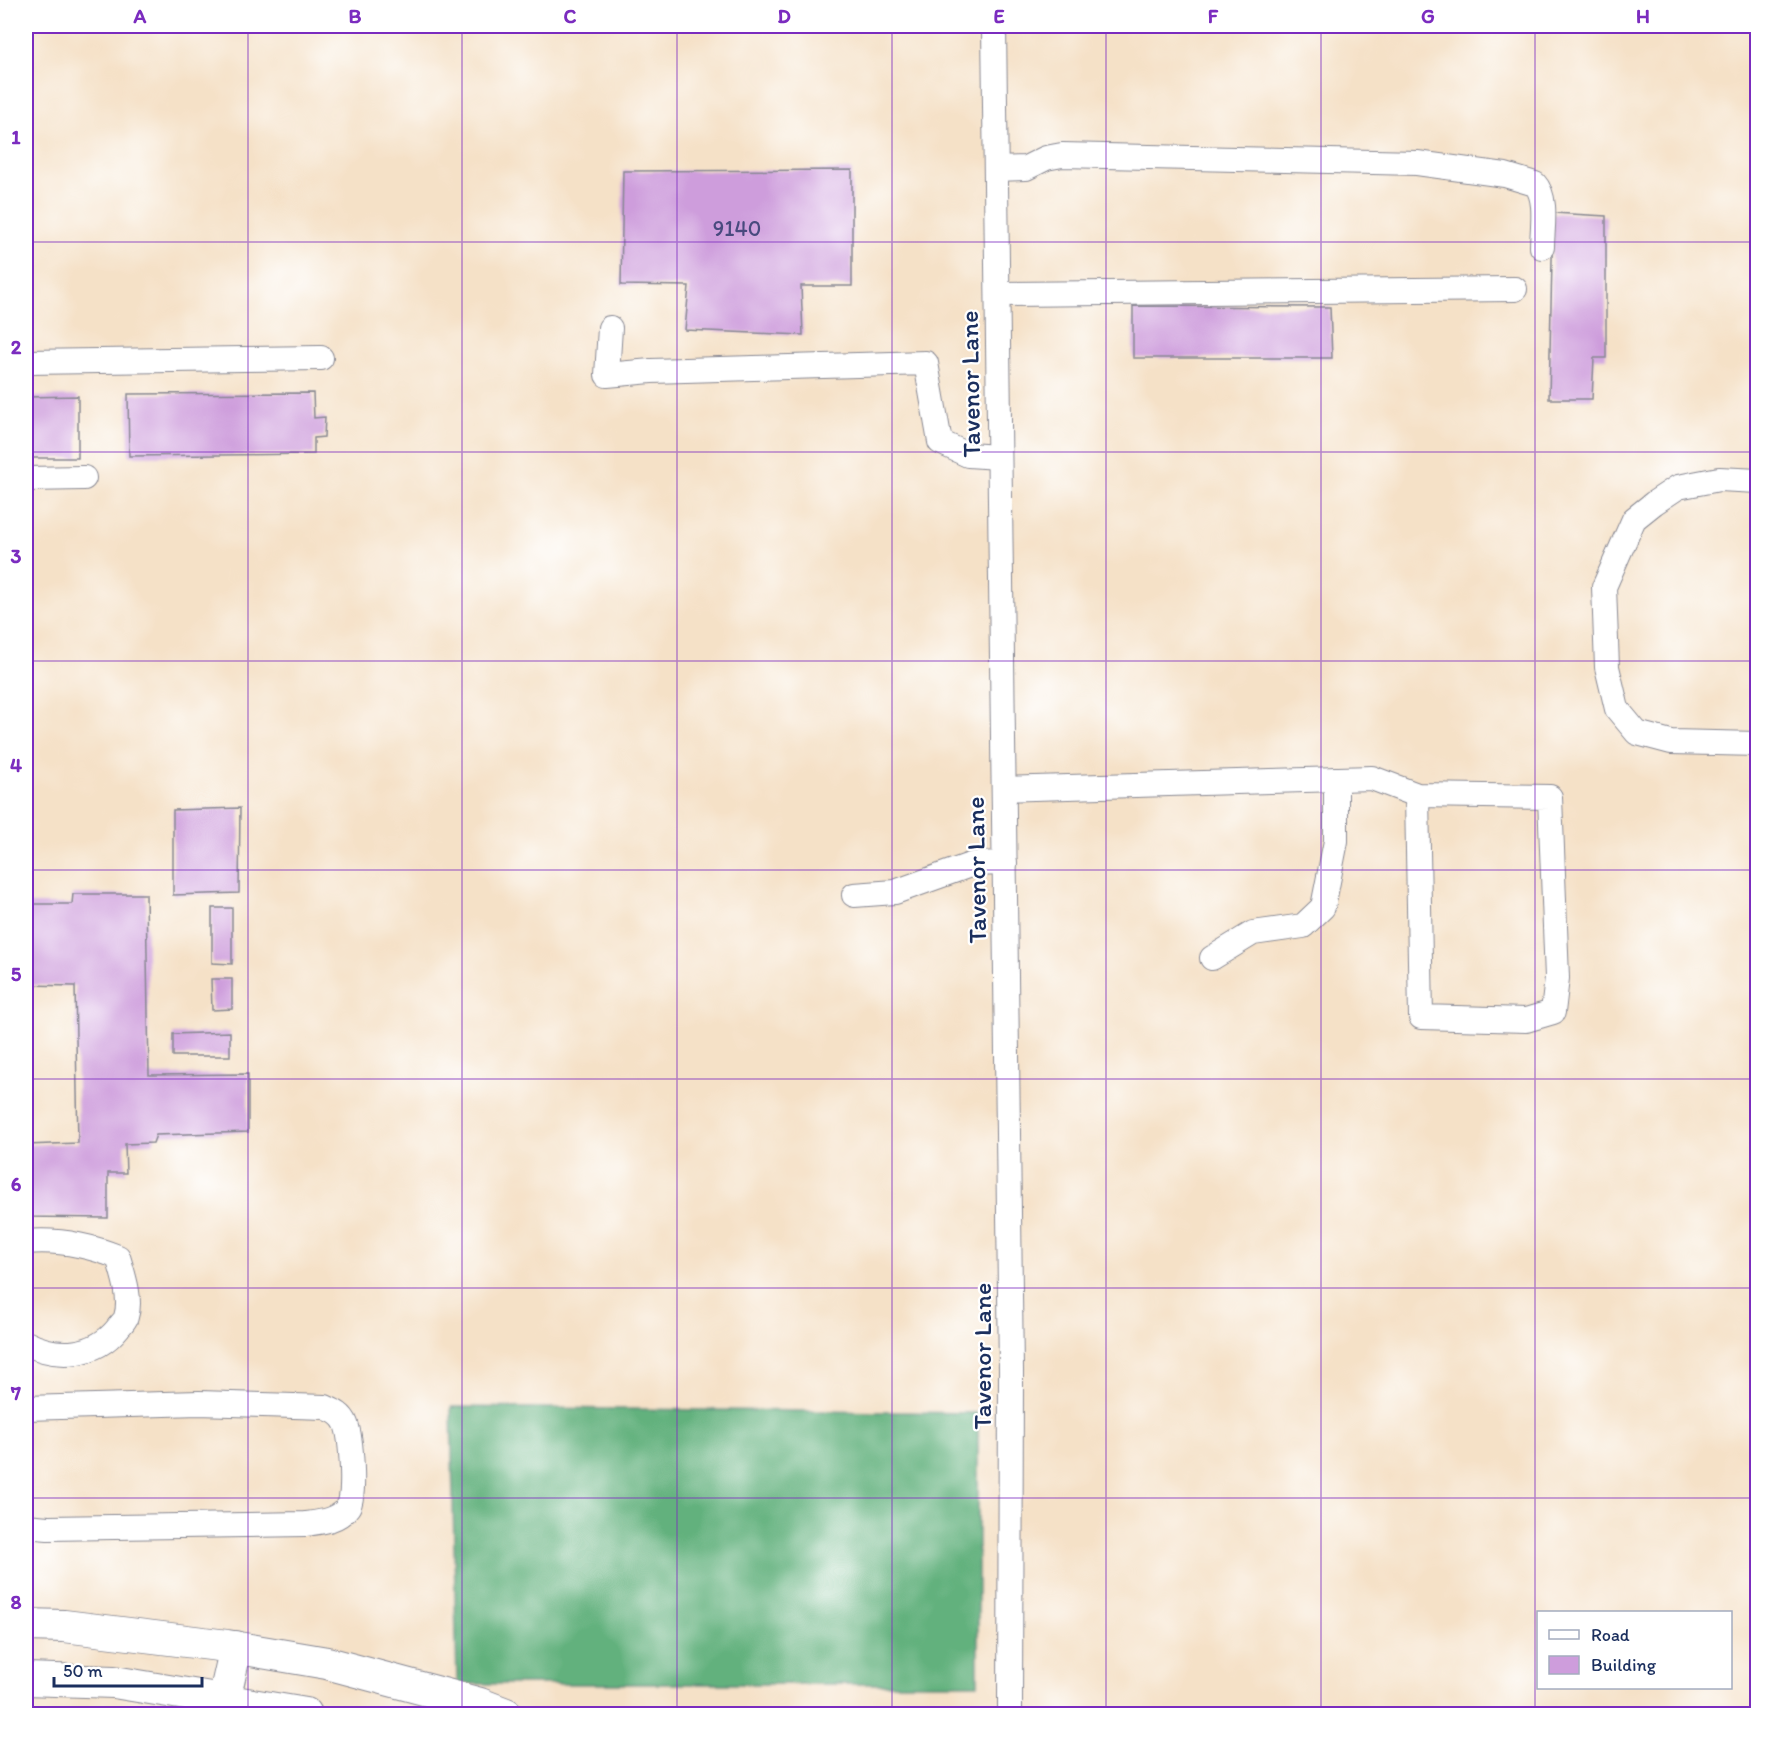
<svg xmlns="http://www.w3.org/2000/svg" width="1783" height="1740" viewBox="0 0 1783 1740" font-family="Itim,sans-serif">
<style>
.forest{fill:#62b17d;stroke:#3e706e;stroke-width:1.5}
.building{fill:#ce9ddc}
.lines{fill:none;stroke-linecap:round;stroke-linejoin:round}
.minor-casing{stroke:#888892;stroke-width:26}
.major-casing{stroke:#888892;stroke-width:34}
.minor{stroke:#fff;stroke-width:24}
.major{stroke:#fff;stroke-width:32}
.grid{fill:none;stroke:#7b2cbf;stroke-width:1.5;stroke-opacity:0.55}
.labels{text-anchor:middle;stroke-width:4.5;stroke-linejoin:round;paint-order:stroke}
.number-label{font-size:22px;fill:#484a7e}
.street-label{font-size:26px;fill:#1b2f5e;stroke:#fff}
.neatline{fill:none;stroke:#7b2cbf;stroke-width:2}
.grid-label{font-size:20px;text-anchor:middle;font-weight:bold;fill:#7b2cbf}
</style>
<rect width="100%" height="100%" fill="#fff"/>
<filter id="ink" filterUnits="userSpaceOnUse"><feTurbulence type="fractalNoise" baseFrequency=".0167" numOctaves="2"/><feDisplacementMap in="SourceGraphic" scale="12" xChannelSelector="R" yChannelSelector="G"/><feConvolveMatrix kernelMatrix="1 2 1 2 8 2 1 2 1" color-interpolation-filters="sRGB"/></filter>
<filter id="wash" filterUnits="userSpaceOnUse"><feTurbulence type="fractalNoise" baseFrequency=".008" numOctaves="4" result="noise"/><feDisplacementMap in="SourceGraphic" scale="24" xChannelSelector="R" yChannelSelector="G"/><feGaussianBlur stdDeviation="1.35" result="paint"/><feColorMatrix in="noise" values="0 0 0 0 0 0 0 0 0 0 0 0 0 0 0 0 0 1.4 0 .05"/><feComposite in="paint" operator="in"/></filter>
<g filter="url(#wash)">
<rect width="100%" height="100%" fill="#f5e1c7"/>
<path class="forest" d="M451,1407L978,1413V1684H457Z"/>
<g id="blocks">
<g class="building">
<path d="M852,170V286H801L803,335L685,330L689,286L621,285L623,171Z"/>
<path d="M1553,213L1606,216V358H1594L1592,399H1549Z"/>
<path d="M1133,306L1330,307L1332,358H1133Z"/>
<path d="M313,393L314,418L325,417L324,437L314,438V454L129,456L128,394Z"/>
<path d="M78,396V458H26V397Z"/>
<path d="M240,808L239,893L173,895V810Z"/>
<path d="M73,894H146L149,1075L248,1074V1132L156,1135L153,1143L125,1144L126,1173H108V1218L26,1217V1145L78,1143L75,986L26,985V904H72Z"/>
<path d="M212,908H232V964L212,963Z"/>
<path d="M211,979H232V1009L212,1010Z"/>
<path d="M230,1032V1056H173V1034Z"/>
</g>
</g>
</g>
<g filter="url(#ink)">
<use href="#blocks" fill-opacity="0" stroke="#888892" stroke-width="1.5"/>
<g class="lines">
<defs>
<g id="minor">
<path d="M994,26L1011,1371L1010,1714"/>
<path d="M996,169L1026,168L1046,158L1062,155L1417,163L1505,175L1535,184C1548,198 1542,229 1542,247"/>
<path d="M998,294L1515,289"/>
<path d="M610,328L607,375L651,371L926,363L940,442L968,455L999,457"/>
<path d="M26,362L321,358"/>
<path d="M26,479L84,478"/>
<path d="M1758,481L1719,479L1678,487L1654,503L1634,519L1604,587L1607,667L1617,709L1637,733L1671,742L1758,744"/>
<path d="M1004,789L1372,778L1417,795L1550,797L1557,978L1553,1012L1526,1020L1421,1017L1417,795"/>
<path d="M854,895L895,892L973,864L1005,863"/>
<path d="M1212,958L1253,933L1303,926L1323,907L1336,841V779"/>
<path d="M26,1242C57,1239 88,1245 118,1257C123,1274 132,1299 126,1317C125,1321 120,1325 118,1328C95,1357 57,1359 26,1343"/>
<path d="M26,1408L199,1403L325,1407C334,1411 342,1414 346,1424C351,1437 356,1497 348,1507C338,1521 321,1522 305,1524L48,1528L26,1526"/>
</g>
<g id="major">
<path d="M26,1625L64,1626L227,1646L327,1663L480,1704L506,1714"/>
<path d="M26,1679L114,1682L306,1714"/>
<path d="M224,1700L236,1647"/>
</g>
</defs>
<use href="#minor" class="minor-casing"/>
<use href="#major" class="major-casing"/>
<use href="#minor" class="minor"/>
<use href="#major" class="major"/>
</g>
</g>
<path class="grid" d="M248,26V1714M462,26V1714M677,26V1714M892,26V1714M1106,26V1714M1321,26V1714M1535,26V1714M26,242H1758M26,452H1758M26,661H1758M26,870H1758M26,1079H1758M26,1288H1758M26,1498H1758"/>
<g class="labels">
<g class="number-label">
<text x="737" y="236">9140</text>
</g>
<g class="street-label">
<text transform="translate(970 384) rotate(-91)" y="9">Tavenor Lane</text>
<text transform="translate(976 870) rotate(-91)" y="9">Tavenor Lane</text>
<text transform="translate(982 1356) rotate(-90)" y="9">Tavenor Lane</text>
</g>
</g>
<rect width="1783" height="1740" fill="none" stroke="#fff" stroke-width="66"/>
<rect x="1537" y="1611" width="195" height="78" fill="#ffffff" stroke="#a4acbf" stroke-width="1.5"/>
<rect x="1549" y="1630" width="30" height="9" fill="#ffffff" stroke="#a4acbf" stroke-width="1.5"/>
<text x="1591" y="1641" font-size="18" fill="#1b2f5e">Road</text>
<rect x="1549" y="1656" width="30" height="18" fill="#ce9ddc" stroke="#a4acbf" stroke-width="1.5"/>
<text x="1591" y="1671" font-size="18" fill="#1b2f5e">Building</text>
<path d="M54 1677v9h148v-9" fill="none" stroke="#1b2f5e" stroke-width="3"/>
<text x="63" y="1677" font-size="18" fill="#1b2f5e" stroke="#ffffff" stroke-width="4.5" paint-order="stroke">50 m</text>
<rect x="33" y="33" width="1717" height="1674" class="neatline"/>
<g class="grid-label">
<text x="140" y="23">A</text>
<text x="355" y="23">B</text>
<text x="570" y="23">C</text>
<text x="784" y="23">D</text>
<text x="999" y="23">E</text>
<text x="1213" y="23">F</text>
<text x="1428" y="23">G</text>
<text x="1643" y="23">H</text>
<text x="16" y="144">1</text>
<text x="16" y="354">2</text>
<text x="16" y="563">3</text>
<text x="16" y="772">4</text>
<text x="16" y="981">5</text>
<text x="16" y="1191">6</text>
<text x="16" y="1400">7</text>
<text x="16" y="1609">8</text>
</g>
</svg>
